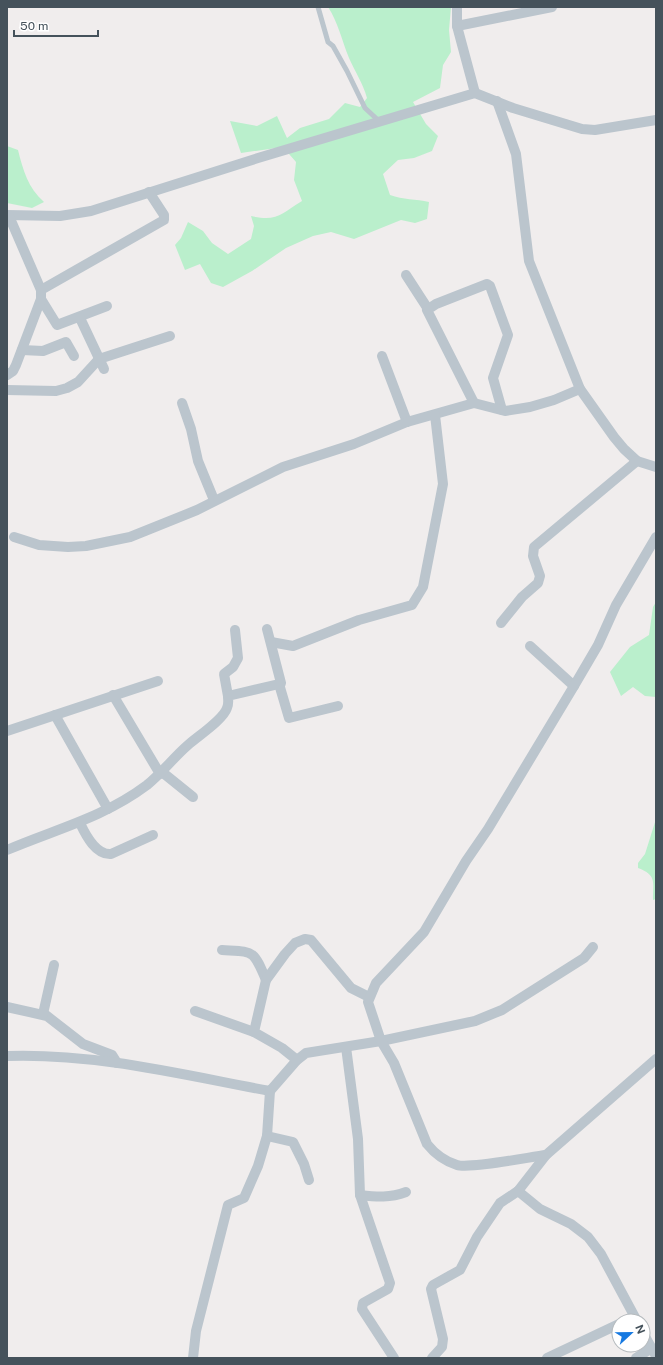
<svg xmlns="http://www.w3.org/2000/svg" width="663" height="1365" viewBox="0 0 663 1365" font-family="'Public Sans',sans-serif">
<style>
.green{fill:#baefcc}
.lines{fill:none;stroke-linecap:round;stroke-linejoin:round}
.service{stroke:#bbc5cd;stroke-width:5}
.minor{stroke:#bbc5cd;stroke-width:10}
</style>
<rect width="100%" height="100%" fill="#f0eded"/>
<g class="green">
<path d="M328,7H451L449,30L451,52L443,65L440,88L413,102L426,124L438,136L432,151L414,158L398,160L383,174L390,195C403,200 416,199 429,202L427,219L415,223L401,220L354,239L331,232L313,236L286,248L252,271L223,287L211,283L200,264L185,270L175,245L181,238L188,222L203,231L212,243L228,254L251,239L254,226L251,216C277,222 281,214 302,201L294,180L296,162L283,147L241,153L230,121L257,126L277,116L287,138L300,128L329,119L345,103L360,107L367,98C363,83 355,72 349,58C342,41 338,22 328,7Z"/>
<path d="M7,146L18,150C23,170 28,188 44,202L32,208L7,203Z"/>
<path d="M656,602V697L645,696L633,687L621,696L610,672L630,647L649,635L653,607Z"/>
<path d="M656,819V899L653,900C653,882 657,875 638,868V863L645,854Z"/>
</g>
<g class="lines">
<path class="service" d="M318,7L328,42L333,46L347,71L365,108L379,121"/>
<g class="minor">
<path d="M457,7V26L475,93"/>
<path d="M457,26L552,7"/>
<path d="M497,101L516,154L529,261L580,389L614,437L624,449L637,461L656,467"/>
<path d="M7,215L60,216L91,211L258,158L475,93L513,108L582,129L595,130L656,120"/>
<path d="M406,275L428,309"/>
<path d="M41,290L164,220V215L149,192"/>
<path d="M41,299L57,325L107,306"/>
<path d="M80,318L104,369"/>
<path d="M22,350L43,351L66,342L74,356"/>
<path d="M382,356L407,422"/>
<path d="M7,375L13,371L16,365L41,299V290L9,216"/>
<path d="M7,390L56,391L67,388L78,382L99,359L170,336"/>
<path d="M182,403L191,429L198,461L214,500"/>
<path d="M474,403L427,310L436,304L487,284L490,286L508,335L493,378L502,410"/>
<path d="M14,537L39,545L68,547L86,546L130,537L197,510L283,467L354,444L407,422L474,403L505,411L530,407L554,400L580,389"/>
<path d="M501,623L522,597L538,583L540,576L533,556L534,547L637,461"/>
<path d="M271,642L293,646L359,620L412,605L423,587L443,484L435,415"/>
<path d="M530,646L574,686"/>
<path d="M279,684L289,718L338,706"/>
<path d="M113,695L160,774"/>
<path d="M228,696L224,674L233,667L238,658L235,630"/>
<path d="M55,715L108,809"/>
<path d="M7,731L158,681"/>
<path d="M162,772L193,797"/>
<path d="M80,823C86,836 96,855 111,854L153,835"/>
<path d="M7,850C56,829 103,818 147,785C162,773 173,758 188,745C198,736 223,720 227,708C229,704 228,700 228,696L279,684L281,683L267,629"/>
<path d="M222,950C254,952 253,949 266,980"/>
<path d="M7,1007L47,1016L83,1044L112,1055L117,1063"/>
<path d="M195,1011L254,1032"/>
<path d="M43,1014L54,965"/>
<path d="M346,1047L358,1139L360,1195L390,1283L388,1289L363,1303L362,1309L394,1358"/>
<path d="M7,1056C96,1053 183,1075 270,1091L297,1060L306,1053L381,1041L475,1021L502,1010L584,958L593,947"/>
<path d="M297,1060L282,1048L254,1032L266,980L285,954L295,943L305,939L311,940L351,988L369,997"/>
<path d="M270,1091L267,1136L293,1142L304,1164L309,1180"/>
<path d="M546,1155C530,1157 469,1169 457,1165C444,1161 435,1154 427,1144L394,1063L381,1041L368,1002L376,983L424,932L466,861L488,829L574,686L598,645L616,605L656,537"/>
<path d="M518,1191L540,1209L571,1224L588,1237L601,1254L637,1321"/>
<path d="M360,1195C377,1197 390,1198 406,1192"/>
<path d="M643,1333L656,1356"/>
<path d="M193,1358L196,1331L228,1205L244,1198L258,1166L267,1136"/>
<path d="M432,1358L442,1347L443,1339L431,1289L433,1285L460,1270L477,1237L500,1203L518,1191L546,1155L656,1059"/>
<path d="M547,1358L619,1324"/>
<path d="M636,1358L652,1348"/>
</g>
</g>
<rect width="663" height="1365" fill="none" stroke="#45525b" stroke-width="16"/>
<g transform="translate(631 1333) rotate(68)"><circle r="19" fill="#ffffff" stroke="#b5babd"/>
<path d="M0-3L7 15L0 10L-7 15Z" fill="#1679e1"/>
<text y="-6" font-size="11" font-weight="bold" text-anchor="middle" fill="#45525b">N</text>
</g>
<path d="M14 30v6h84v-6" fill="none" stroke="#45525b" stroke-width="2"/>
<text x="20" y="30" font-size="12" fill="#45525b" stroke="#ffffff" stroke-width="3" paint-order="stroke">50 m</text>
</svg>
